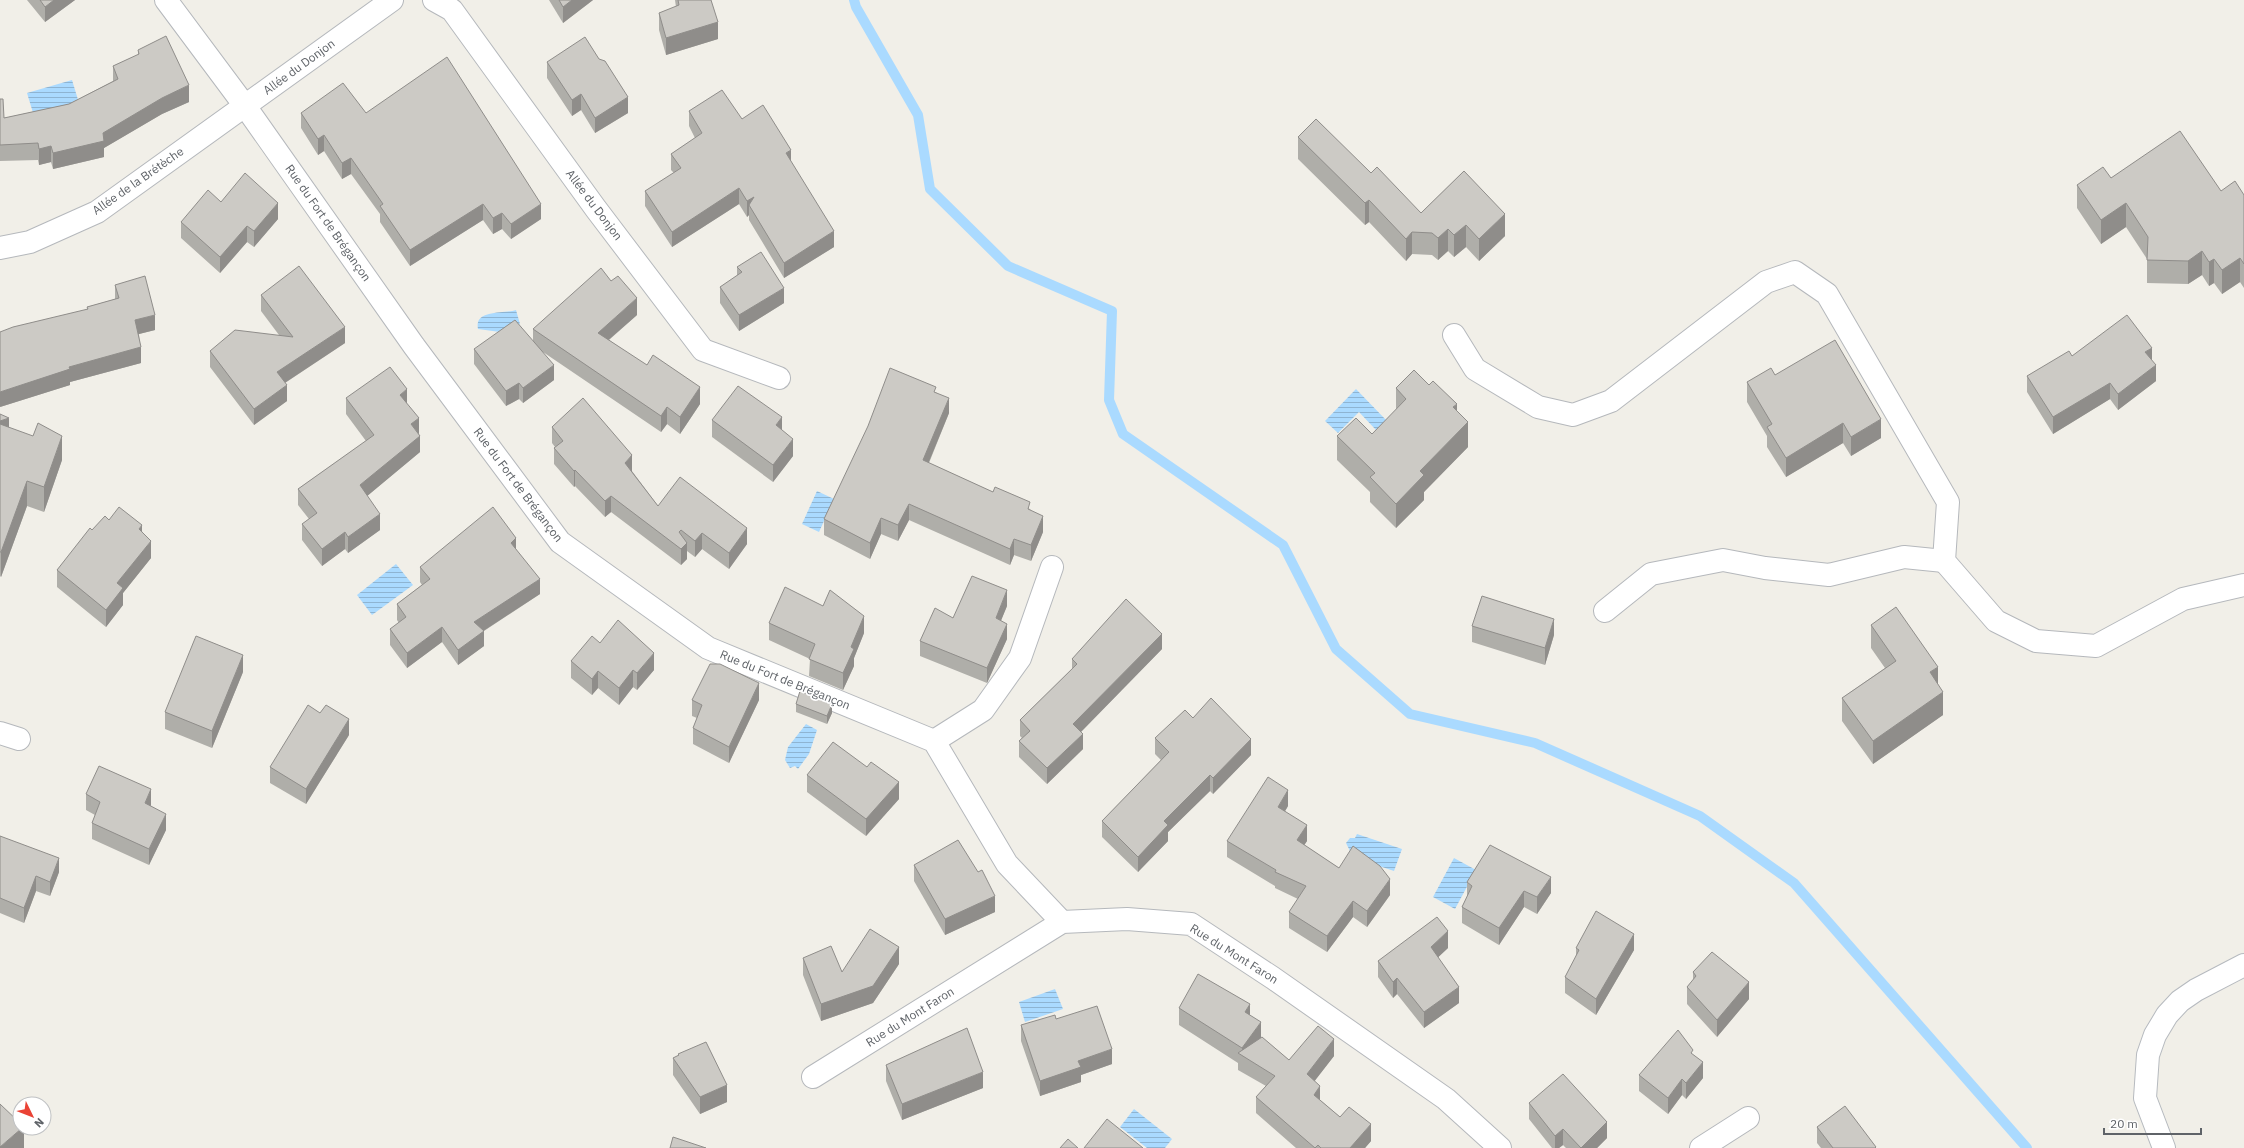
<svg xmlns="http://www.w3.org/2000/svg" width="2244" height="1148" viewBox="0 0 2244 1148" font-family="'IBM Plex Sans',sans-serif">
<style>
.water{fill:url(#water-rules)}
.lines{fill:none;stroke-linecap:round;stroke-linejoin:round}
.stream{stroke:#aadaff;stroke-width:10}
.street-casing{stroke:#b5b8bc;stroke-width:24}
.secondary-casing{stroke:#b6babf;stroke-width:24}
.street{stroke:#fff;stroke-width:22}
.secondary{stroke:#fff;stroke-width:22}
.wall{fill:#afaea9}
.shaded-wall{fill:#8f8d8a}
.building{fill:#cccac5;stroke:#8f8d8a}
.labels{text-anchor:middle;stroke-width:3.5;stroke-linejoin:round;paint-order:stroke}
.street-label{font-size:12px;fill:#5f6368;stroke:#fff}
</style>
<defs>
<pattern id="water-rules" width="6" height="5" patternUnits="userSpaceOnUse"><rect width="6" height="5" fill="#aadaff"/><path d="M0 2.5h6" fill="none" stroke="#8eb4d2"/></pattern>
</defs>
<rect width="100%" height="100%" fill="#f1efe8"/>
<g class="water">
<path d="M72,80L79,103L34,116L27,93Z"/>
<path d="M516,310L520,324L500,332L478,329C474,309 504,314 516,310Z"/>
<path d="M1356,389L1386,420L1376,430L1359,412L1338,433L1325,421Z"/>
<path d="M817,491L834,499L819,532L802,524Z"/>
<path d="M396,564L413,585L372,615L357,595Z"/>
<path d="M806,724L817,730L809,754L798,769L795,766L790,768L785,760L788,747Z"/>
<path d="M1357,834L1402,849L1394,871L1349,856L1350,851L1346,843L1350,838H1355Z"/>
<path d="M1454,858L1476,870L1455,909L1433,897Z"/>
<path d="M1055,989L1063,1009L1025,1022L1019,1002Z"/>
<path d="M1134,1109L1172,1139L1165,1148H1147L1120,1127Z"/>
</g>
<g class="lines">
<path class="stream" d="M854,0L856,7L918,115L930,189L1008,266L1112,311L1109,400L1123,434L1283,545L1336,649L1410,714L1535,743L1700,816L1794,883L2027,1148"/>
<defs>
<g id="street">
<path d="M166,0L245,106L414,346L560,542L708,648L934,741L1007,864L1062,922"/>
<path d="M434,0L452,10L596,209L703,350L779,378"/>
<path d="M0,248L30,242L97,212L392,0"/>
<path d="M1454,335L1475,369L1538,407L1573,415L1611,401L1766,282L1795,272L1827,294L1948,502L1944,561L1996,621L2036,641L2096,646L2183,599L2244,585"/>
<path d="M1605,611L1651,574L1723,560L1765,568L1829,575L1904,557L1944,561"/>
<path d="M0,733L19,739"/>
<path d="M934,741L983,710L1020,658L1052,567"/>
<path d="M813,1077L1062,922L1127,919L1191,924L1273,978L1446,1099L1500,1148"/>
<path d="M1701,1148L1748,1118"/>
</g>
<path id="secondary" d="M2164,1148L2145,1098L2148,1055L2155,1035L2167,1015L2180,1001L2196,990L2244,965"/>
</defs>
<use href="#street" class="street-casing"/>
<use href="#secondary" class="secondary-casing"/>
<use href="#street" class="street"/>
<use href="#secondary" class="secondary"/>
</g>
<g class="wall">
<path d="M27,0H75L45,22Z"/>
<path d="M549,0H593L563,23Z"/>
<path d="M675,0H711L718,39L666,55L659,30V13L676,7Z"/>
<path d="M138,50L189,102L162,114L104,148V157L53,169L51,162L39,165L38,160L0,161V99L4,118L69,104L113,81V66L138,55Z"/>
<path d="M547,62L628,113L595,133L581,110L572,116L547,78Z"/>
<path d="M689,111L742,119L791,162L834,247L784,278L749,220V215L747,217L739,204L672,247L645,206V191L674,173L671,170V154L695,138L689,126Z"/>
<path d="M301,113H366L541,219L511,239L502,229L493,234L483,220L410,266L380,222V214L351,174L342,179L324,151L318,155L301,128Z"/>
<path d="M1298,137L1371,173L1421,213L1464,171L1505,236L1479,261L1466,247L1454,257L1448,251L1438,260L1432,255L1412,254L1406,261L1369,222L1365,225L1298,159Z"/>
<path d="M2111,178L2221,191L2244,195V288L2240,282L2222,294L2214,283L2209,286L2202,275L2188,284L2147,283V259L2126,227L2101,244L2077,208V185Z"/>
<path d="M221,202L278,219L254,247L247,242L220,273L181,238V222Z"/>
<path d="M737,267L784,303L739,331L720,303V287L737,276Z"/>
<path d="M115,285L155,330L139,334L141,363L70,382V385L0,407L87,309V307L115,299Z"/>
<path d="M261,295L345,343L285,383L287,401L254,425L210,367V351L279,335L261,311Z"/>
<path d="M637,315L609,340L700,404L680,434L667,424L661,432L543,352L554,380L523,403L519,399L506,406L474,364V349L533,341V329Z"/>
<path d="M2072,356L2152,361L2156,381L2118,410L2110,399L2053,434L2027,392V376Z"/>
<path d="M1775,375L1881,438L1851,456L1843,443L1786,477L1767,447V436L1747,402V382Z"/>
<path d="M1396,388L1457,411L1468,447L1424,492V500L1396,528L1370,502V492L1337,460V436L1372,434L1396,410Z"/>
<path d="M936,392L949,413L929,463L1030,509L1043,532L1031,561L1014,555L1010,565L909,520L898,541L881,534L870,559L824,535V519Z"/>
<path d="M346,398L407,404L419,433L420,452L367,496L380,530L348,553L345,549L322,566L302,540V524L309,519L298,505V489L366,441L346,414Z"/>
<path d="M0,414L9,427L62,460L44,512L27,506L1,577L0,576Z"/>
<path d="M712,420L793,456L773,482L712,437Z"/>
<path d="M552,427L632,471L658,506L747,544L729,569L702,549L695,557L687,551V559L681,565L611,512L605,517L575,486L574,487L554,464V448L555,447L552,443Z"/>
<path d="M109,520L142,531L151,558L123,593V605L106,627L57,587V570L92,530Z"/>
<path d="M516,549L540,594L484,631V646L458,665L442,642L407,668L390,645V629L399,623L397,620V604L422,585L420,582V567Z"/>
<path d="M1007,606L1001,620L1007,639L987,683L920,656V641L953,618Z"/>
<path d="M769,623L864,633L854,658V666L843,690L809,676L810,659L769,640Z"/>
<path d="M1871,625L1938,684L1943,715L1873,764L1842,721V698L1885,668L1871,648Z"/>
<path d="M1472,626L1554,635L1545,665L1472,642Z"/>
<path d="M600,643L654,670L637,690L633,687L619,705L598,688L592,695L571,678V661Z"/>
<path d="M1162,649L1081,732L1083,749L1047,784L1019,757V741L1022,738L1020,736V720L1072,669V659Z"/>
<path d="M243,672L212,748L165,729V712Z"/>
<path d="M692,700H759L729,763L693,744V728L697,718L692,716Z"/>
<path d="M796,704L832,713L827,724L796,712Z"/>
<path d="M1193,718L1251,755L1213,794L1210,791L1168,832V841L1138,872L1102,837V821L1161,760L1155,754V738Z"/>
<path d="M349,735L306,804L270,783V767Z"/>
<path d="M807,775L899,799L866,836L807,792Z"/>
<path d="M86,794L151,805V806L166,830L149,865L92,839V823L95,815L86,810Z"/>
<path d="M1288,806L1285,811L1307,841L1304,845L1339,868L1390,895L1367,927L1353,917L1327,952L1289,928V912L1298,899L1275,888V886L1227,857V841Z"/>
<path d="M0,836L59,872L50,896L36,891L24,923L0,913Z"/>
<path d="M914,865L995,912L945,935L914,881Z"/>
<path d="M1467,882L1551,893L1537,914L1524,907L1499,945L1462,923V907L1467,897Z"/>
<path d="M1448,948L1438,957L1459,1003L1424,1028L1397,994L1393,998L1378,977V961Z"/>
<path d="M1576,948L1634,950L1596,1015L1565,993V977L1576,957Z"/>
<path d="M803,958L842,972L899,964L873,1003L821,1021L803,975Z"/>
<path d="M1693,972L1749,999L1717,1037L1687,1004V987L1693,980Z"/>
<path d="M1179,1008L1250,1015L1261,1038L1289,1060L1334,1056L1314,1081L1320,1100L1340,1117L1371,1141L1365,1148H1296L1256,1113V1097L1266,1086L1238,1070V1063L1179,1025Z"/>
<path d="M1056,1019L1112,1064L1081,1075V1082L1040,1096L1021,1041V1025Z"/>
<path d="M678,1054L727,1102L700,1114L673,1075V1058L678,1056Z"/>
<path d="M1693,1055L1703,1078L1686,1099L1682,1095L1668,1114L1639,1091V1075Z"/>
<path d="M886,1065L983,1088L902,1120L886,1081Z"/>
<path d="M1529,1103L1607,1138L1597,1148H1566L1563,1145L1559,1148H1552L1529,1119Z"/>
<path d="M1817,1127L1876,1148H1821L1817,1143Z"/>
</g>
<g class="shaded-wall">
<path d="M54,0H75L45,22V7Z"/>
<path d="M572,0H593L563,23V7Z"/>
<path d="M718,22V39L666,55V38Z"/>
<path d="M189,85V102L162,114L104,148V157L53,169V153L103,133L162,98Z"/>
<path d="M581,94V110L572,116V100Z"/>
<path d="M628,97V113L595,133V118Z"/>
<path d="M324,135V151L318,155V139Z"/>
<path d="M51,146V162L39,165V149Z"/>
<path d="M791,150V165L786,153Z"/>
<path d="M351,158V174L342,179V163Z"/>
<path d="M739,188V204L672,247V232Z"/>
<path d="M754,197L749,205V215L747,217V201Z"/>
<path d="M1369,200V222L1365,225V203Z"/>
<path d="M278,203V219L254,247V231Z"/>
<path d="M2126,203V227L2101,244V220Z"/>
<path d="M483,204V220L410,266V250Z"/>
<path d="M541,204V219L511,239V224Z"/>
<path d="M502,213V229L493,234V218Z"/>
<path d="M1505,214V236L1479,261V239Z"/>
<path d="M1466,225V247L1454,257V235Z"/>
<path d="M247,226V242L220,273V257Z"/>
<path d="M1448,229V251L1438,260V238Z"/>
<path d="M834,231V247L784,278V263Z"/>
<path d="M1412,232V254L1406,261V239Z"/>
<path d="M2202,251V275L2188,284V261Z"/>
<path d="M2240,258V282L2222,294V270Z"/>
<path d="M2214,259V283L2209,286V262Z"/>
<path d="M784,288V303L739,331V315Z"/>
<path d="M637,298V315L598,349V333Z"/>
<path d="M155,315V330L135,335V320Z"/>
<path d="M345,327V343L277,388V372Z"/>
<path d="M141,347V363L70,382V385L0,407V392L69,367Z"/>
<path d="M2152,348V364L2145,352Z"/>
<path d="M554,365V380L523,403V388Z"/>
<path d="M2156,365V381L2118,410V394Z"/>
<path d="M519,383V399L506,406V391Z"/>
<path d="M2110,383V399L2053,434V417Z"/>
<path d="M287,385V401L254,425V409Z"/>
<path d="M700,387V404L680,434V417Z"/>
<path d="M407,389V405L400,395Z"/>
<path d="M949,398V413L923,476V460Z"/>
<path d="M1457,404V429L1453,407Z"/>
<path d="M667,407V424L661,432V416Z"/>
<path d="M782,417V434L776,425Z"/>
<path d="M9,418V434L0,436V421Z"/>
<path d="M419,418V434L411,424Z"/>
<path d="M1881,419V438L1851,456V437Z"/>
<path d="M1468,422V447L1424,492V500L1396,528V504L1420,471Z"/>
<path d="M1843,423V443L1786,477V458Z"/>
<path d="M62,436V460L44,512V487Z"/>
<path d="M420,436V452L360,502V485Z"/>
<path d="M793,439V456L773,482V465Z"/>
<path d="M632,455V471L625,479V463Z"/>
<path d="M575,470V486L574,487V471Z"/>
<path d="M27,481V506L1,577V552Z"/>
<path d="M611,496V512L605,517V501Z"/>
<path d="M909,504V520L898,541V525Z"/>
<path d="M380,514V530L348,553V537Z"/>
<path d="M1043,516V532L1031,561V545Z"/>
<path d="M881,518V534L870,559V543Z"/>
<path d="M142,525V542L139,529Z"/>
<path d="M747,528V544L729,569V553Z"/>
<path d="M345,532V549L322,566V549Z"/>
<path d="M702,533V549L695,557V541Z"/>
<path d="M516,538V554L511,543Z"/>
<path d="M1014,539V555L1010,565V549Z"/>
<path d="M151,541V558L123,593V605L106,627V610L117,583Z"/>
<path d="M687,543V559L681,565V549Z"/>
<path d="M540,579V594L474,637V622Z"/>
<path d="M1007,590V606L996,633V618Z"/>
<path d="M864,616V633L854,658V666L843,690V673L851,647Z"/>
<path d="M1554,619V635L1545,665V648Z"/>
<path d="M1007,624V639L987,683V668Z"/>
<path d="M442,627V642L407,668V653Z"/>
<path d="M484,631V646L458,665V650Z"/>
<path d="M1162,634V649L1073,740V724Z"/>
<path d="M654,653V670L637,690V673Z"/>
<path d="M243,655V672L212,748V731Z"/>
<path d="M1938,667V690L1930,672Z"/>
<path d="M633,670V687L619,705V688Z"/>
<path d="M598,671V688L592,695V679Z"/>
<path d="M759,683V700L729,763V747Z"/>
<path d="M1943,692V715L1873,764V741Z"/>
<path d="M832,704V713L827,724V716Z"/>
<path d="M349,719V735L306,804V789Z"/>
<path d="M1083,734V749L1047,784V768Z"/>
<path d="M1251,739V755L1213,794V778Z"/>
<path d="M1210,775V791L1168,832V841L1138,872V857L1164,821Z"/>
<path d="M899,782V799L866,836V819Z"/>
<path d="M151,789V805L145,819V803Z"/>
<path d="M1288,790V806L1278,823V807Z"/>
<path d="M166,814V830L149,865V849Z"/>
<path d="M1307,825V841L1297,856V840Z"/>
<path d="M59,858V872L50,896V882Z"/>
<path d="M36,876V891L24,923V908Z"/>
<path d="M1551,877V893L1537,914V897Z"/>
<path d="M1390,879V895L1367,927V911Z"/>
<path d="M1524,891V907L1499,945V928Z"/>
<path d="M995,896V912L945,935V919Z"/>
<path d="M1353,901V917L1327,952V936Z"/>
<path d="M1448,931V948L1431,964V947Z"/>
<path d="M1634,934V950L1596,1015V999Z"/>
<path d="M899,947V964L873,1003L821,1021V1004Z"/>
<path d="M1397,978V994L1393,998V982Z"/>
<path d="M1749,982V999L1717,1037V1020Z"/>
<path d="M1459,987V1003L1424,1028V1012Z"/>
<path d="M1250,1004V1021L1245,1012Z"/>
<path d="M1261,1022V1039L1242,1056V1048Z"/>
<path d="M1334,1039V1056L1307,1091V1074Z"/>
<path d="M1112,1049V1064L1081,1075V1082L1040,1096V1081L1078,1061Z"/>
<path d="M1703,1062V1078L1686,1099V1083Z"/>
<path d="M983,1072V1088L902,1120V1104Z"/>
<path d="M1682,1079V1095L1668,1114V1098Z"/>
<path d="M727,1085V1102L700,1114V1097Z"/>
<path d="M1320,1086V1102L1314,1095Z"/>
<path d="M1607,1122V1138L1597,1148H1581Z"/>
<path d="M1371,1124V1141L1365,1148H1350Z"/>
<path d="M22,1128H24V1148H0V1147Z"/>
<path d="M1563,1129V1145L1559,1148H1555V1136Z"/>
</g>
<g class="building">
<path d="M40,0H54L45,7Z"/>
<path d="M559,0H572L563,7Z"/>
<path d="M678,0H711L718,22L666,38L659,13L679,5Z"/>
<path d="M166,36L189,85L162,98L103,133L104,141L53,153L51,146L39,149L38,143L0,145V99H3L4,118L69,104L118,79L113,66L139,54L138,50Z"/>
<path d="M585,37L599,59L605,61L628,97L595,118L581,94L572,100L547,62Z"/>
<path d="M447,57L541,204L511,224L502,213L493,218L483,204L410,250L380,206L383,204L351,158L342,163L324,135L318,139L301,113L343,83L366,113Z"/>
<path d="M722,90L742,119L763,105L791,150L786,153L834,231L784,263L749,205L754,197L747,201L739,188L672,232L645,191L681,168L671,154L702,133L689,111Z"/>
<path d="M1316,119L1371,173L1377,167L1421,213L1464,171L1505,214L1479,239L1466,225L1454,235L1448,229L1438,238L1432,233L1412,232L1406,239L1369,200L1365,203L1298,137Z"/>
<path d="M2180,131L2221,191L2235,181L2244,195V264L2240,258L2222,270L2214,259L2209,262L2202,251L2188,261L2147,260L2148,237L2126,203L2101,220L2077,185L2103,167L2111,178Z"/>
<path d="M245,173L278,203L254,231L247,226L220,257L181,222L208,190L221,202Z"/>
<path d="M761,252L784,288L739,315L720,287L742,272L737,267Z"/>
<path d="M299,266L345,327L277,372L287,385L254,409L210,351L235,330L293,337L261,295Z"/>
<path d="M601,268L611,281L618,276L637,298L598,333L647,365L653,355L700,387L680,417L667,407L661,416L533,329Z"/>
<path d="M145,276L155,315L135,320L141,347L69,367L70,369L0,392V332L13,327L88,309L87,307L119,298L115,285Z"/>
<path d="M2127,315L2152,348L2145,352L2156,365L2118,394L2110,383L2053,417L2027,376L2069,351L2072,356Z"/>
<path d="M515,320L554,365L523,388L519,383L506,391L474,349Z"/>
<path d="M1835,340L1881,419L1851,437L1843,423L1786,458L1767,427L1772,424L1747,382L1771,368L1775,375Z"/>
<path d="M390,367L407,389L400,395L419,418L411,424L420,436L360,485L380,514L348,537L345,532L322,549L302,524L317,513L298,489L374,435L346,398Z"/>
<path d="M890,368L936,387L934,392L949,398L923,460L993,492L995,487L1030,502L1028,509L1043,516L1031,545L1014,539L1010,549L909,504L898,525L881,518L870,543L824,519L868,426Z"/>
<path d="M1414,370L1429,385L1433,381L1457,404L1453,407L1468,422L1420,471L1424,475L1396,504L1370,477L1375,473L1337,436L1356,418L1372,434L1406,399L1396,388Z"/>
<path d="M738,386L782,417L776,425L793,439L773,465L712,420Z"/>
<path d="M583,398L632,455L625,463L658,506L680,477L747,528L729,553L702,533L695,541L681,530L679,532L687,543L681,549L611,496L605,501L575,470L574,471L554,448L563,441L552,427Z"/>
<path d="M0,414L9,418L0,421Z"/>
<path d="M38,423L62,436L44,487L27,481L1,552H0V424L33,436Z"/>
<path d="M119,507L142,525L139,529L151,541L117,583L123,588L106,610L57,570L90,528L92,530L105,516L109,520Z"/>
<path d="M493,507L516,538L511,543L540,579L474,622L484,631L458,650L442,627L407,653L390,629L406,617L397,604L430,579L420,567Z"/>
<path d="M972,576L1007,590L996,618L1007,624L987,668L920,641L935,608L953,618Z"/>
<path d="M785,587L823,606L830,590L864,616L851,647L854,649L843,673L809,659L815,644L769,623Z"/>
<path d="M1482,596L1554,619L1545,648L1472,626Z"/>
<path d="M1126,599L1162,634L1073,724L1083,734L1047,768L1019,741L1030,731L1020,720L1077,664L1072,659Z"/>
<path d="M1896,607L1938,667L1930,672L1943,692L1873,741L1842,698L1896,661L1871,625Z"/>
<path d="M618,620L654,653L637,673L633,670L619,688L598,671L592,679L571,661L592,636L600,643Z"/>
<path d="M196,636L243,655L212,731L165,712Z"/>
<path d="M710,664H720L759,683L729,747L693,728L702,705L692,700Z"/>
<path d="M800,691L832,704L827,716L796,704Z"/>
<path d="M1211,698L1251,739L1213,778L1210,775L1164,821L1168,825L1138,857L1102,821L1169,752L1155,738L1185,710L1193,718Z"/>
<path d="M308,705L320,713L326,705L349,719L306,789L270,767Z"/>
<path d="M833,742L867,767L871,762L899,782L866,819L807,775Z"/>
<path d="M99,766L151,789L145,803L166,814L149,849L92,823L100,802L86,794Z"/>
<path d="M1268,777L1288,790L1278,807L1307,825L1297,840L1339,868L1353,846L1380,866L1390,879L1367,911L1353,901L1327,936L1289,912L1306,886L1275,872L1276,870L1227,841Z"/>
<path d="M0,836L59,858L50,882L36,876L24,908L0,898Z"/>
<path d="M958,840L978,872L982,870L995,896L945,919L914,865Z"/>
<path d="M1490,845L1551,877L1537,897L1524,891L1499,928L1462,907L1472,886L1467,882Z"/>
<path d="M1596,911L1634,934L1596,999L1565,977L1579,950L1576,948Z"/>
<path d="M1437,917L1448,931L1431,947L1459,987L1424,1012L1397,978L1393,982L1378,961Z"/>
<path d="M870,929L899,947L873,986L821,1004L803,958L831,946L842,972Z"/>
<path d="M1712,952L1749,982L1717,1020L1687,987L1696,976L1693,972Z"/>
<path d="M1198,974L1250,1004L1245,1012L1261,1022L1242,1048L1179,1008Z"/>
<path d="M1097,1006L1112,1049L1078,1061L1081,1067L1040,1081L1021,1025L1055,1015L1056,1019Z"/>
<path d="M1318,1026L1334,1039L1307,1074L1320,1086L1314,1095L1340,1117L1349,1107L1371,1124L1350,1148H1321L1318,1145L1315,1148L1256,1097L1275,1076L1238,1053L1262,1037L1289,1060Z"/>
<path d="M967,1028L983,1072L902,1104L886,1065Z"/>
<path d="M1678,1030L1693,1050L1691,1053L1703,1062L1686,1083L1682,1079L1668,1098L1639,1075Z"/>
<path d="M706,1042L727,1085L700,1097L673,1058L679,1055L678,1054Z"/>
<path d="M1563,1074L1607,1122L1581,1148L1563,1129L1555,1136L1529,1103Z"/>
<path d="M0,1104L20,1123V1128H22L0,1147Z"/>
<path d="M1845,1106L1876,1147L1875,1148H1833L1817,1127Z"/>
<path d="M1107,1119L1143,1148H1084Z"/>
<path d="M673,1137L706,1148H670Z"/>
<path d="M1068,1139L1078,1148H1060Z"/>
</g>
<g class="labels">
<g class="street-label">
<text transform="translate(299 67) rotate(-36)" y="4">Allée du Donjon</text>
<text transform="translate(138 181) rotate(-35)" y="4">Allée de la Brétèche</text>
<text transform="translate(594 205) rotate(53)" y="4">Allée du Donjon</text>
<text transform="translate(328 223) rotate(55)" y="4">Rue du Fort de Brégançon</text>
<text transform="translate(518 485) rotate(53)" y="4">Rue du Fort de Brégançon</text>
<text transform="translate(785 680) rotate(22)" y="4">Rue du Fort de Brégançon</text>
<text transform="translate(1234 954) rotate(32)" y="4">Rue du Mont Faron</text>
<text transform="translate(910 1017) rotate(-32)" y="4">Rue du Mont Faron</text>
</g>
</g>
<g transform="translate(32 1116) rotate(133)"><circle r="19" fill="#ffffff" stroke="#bfc1c3"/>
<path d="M0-3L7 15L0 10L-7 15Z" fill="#ea4335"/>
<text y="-6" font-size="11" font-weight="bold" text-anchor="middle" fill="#5f6368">N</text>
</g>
<path d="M2104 1128v6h97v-6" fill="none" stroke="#5f6368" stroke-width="2"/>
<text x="2110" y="1128" font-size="12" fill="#5f6368" stroke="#ffffff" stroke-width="3" paint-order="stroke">20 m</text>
</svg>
